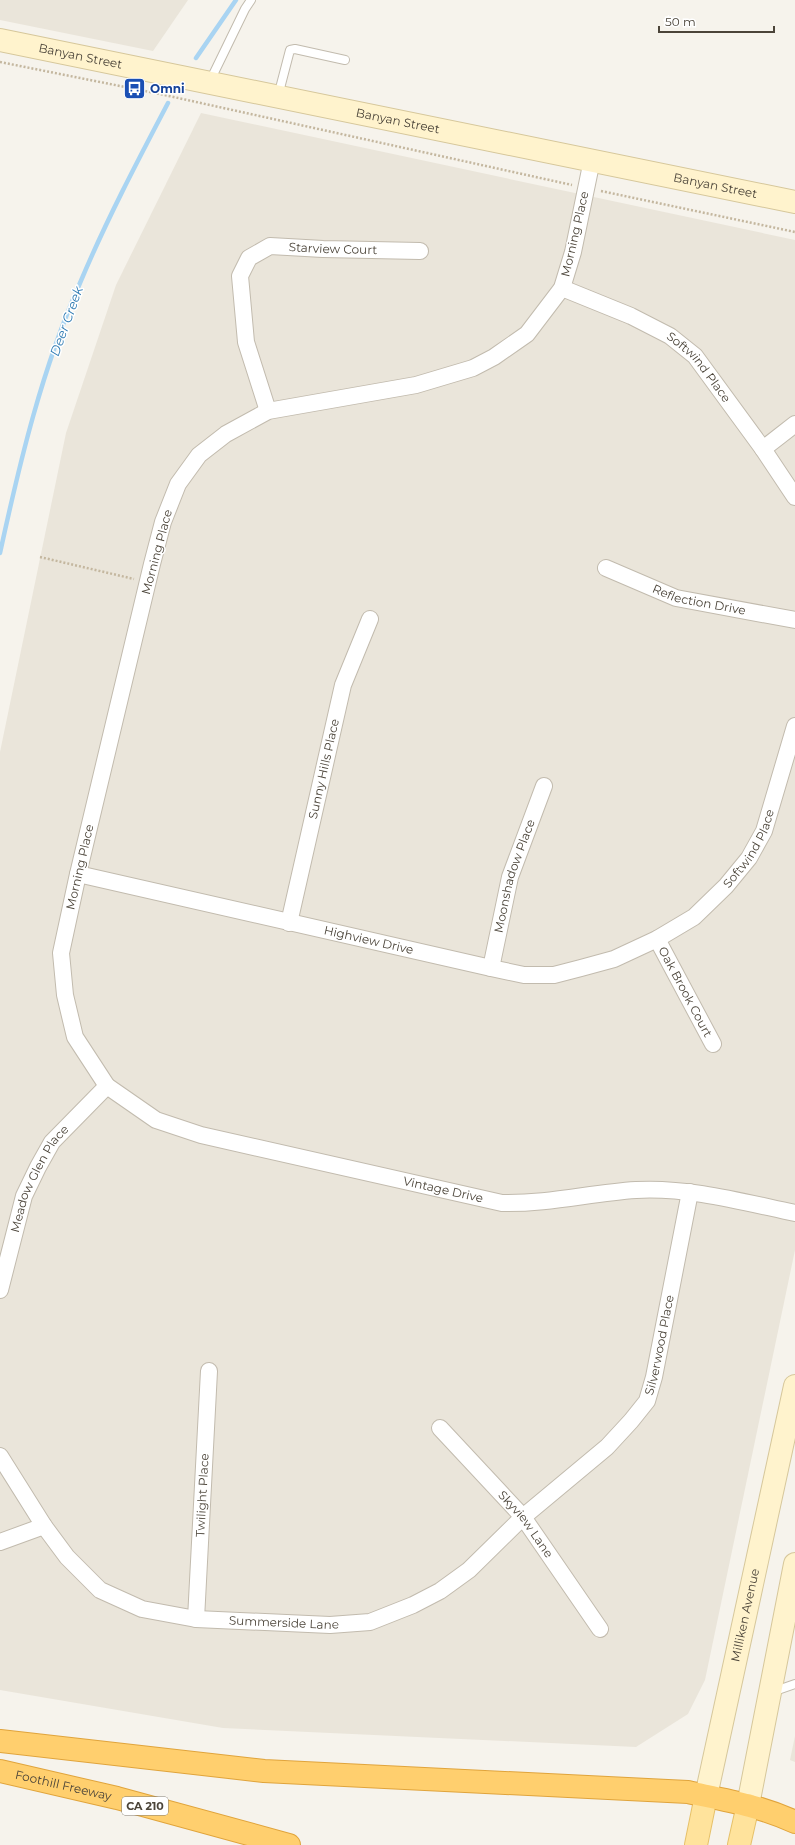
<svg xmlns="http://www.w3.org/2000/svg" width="795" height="1845" viewBox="0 0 795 1845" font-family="Montserrat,sans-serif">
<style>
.residential{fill:#eae5da}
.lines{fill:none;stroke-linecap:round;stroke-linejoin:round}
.stream{stroke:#a9d4f2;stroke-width:4.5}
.lane-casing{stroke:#c2bbae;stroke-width:10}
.street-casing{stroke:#c2bbae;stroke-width:18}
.secondary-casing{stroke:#d6c79b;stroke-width:24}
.primary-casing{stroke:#e6c16a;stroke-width:24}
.highway-casing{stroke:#e0a43c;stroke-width:24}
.path{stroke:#c4b79f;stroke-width:2.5;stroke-dasharray:2 2;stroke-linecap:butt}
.lane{stroke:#fff;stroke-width:8}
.street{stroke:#fff;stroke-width:16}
.secondary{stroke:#fff3cd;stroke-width:22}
.primary{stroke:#ffe39c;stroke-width:22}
.highway{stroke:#ffcf6e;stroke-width:22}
.labels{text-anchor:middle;stroke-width:3;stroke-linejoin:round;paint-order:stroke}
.shield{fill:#fff;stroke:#817c74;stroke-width:1}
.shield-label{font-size:11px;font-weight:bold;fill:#4b4439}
.street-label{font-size:12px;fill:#4b4439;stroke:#fff}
.transit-label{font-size:12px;font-weight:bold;fill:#164399;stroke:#fff;text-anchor:start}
.water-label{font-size:13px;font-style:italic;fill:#2e7ab2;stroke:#fff}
</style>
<rect width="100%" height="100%" fill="#f6f3ec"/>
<g class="residential">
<path d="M0,0H188L153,51L0,20Z"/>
<path d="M201,113L795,240V1250L705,1680L688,1714L636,1747L223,1728L0,1690V752L66,433L116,285Z"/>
<path d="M795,1736V1762L790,1760Z"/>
</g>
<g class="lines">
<g class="stream">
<path d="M196,58L236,0"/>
<path d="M0,553C20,461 42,369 80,283C106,221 137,162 168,103"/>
</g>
<defs>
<g id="lane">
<path d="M210,81L245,9L251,0"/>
<path d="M278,96L290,50L295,49L345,60"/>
<path d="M772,1692L795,1684"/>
</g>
<g id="street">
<path id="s1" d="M592,160L573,252L562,288L527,334L494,357L473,368L416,385L268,411L226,434L199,455L178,484L163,522L152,564L78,874L61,953L65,995L75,1037L107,1086L156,1120L201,1135L502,1203C549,1204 590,1193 636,1190C689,1187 743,1202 795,1213"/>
<path id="s2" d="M562,288L631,316L670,336L695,356L763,449L795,497"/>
<path id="s3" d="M268,411L246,342L240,276L249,258L270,246L323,249L420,251"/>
<path d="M763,449L795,424"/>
<path id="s4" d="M606,568L676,598L795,620"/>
<path id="s5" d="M78,874L491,968L524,975H554L581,968L614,959L657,939L694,917L726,886L749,858L764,831L795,726"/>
<path id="s6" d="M289,923L343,685L370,619"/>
<path id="s7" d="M657,939L713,1044"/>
<path id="s8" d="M491,968L510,877L544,786"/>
<path id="s9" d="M0,1290L24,1196L38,1167L52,1142L107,1086"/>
<path id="s10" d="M440,1428L523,1517L600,1629"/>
<path id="s11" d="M0,1456L44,1526L67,1557L100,1590L142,1609L196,1619L330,1625L370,1622L413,1605L440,1591L469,1570L523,1517L607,1447L631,1421L647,1401L654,1377L690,1192"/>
<path d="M0,1542L44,1526"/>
<path id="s12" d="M196,1619L209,1371"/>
</g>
<g id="secondary">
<path id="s13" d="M0,40L795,202"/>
<path id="s14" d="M706,1796L795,1386"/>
<path d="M748,1805L795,1564"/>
</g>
<g id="primary">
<path d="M696,1845L706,1796"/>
<path d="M739,1845L748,1805"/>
</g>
<g id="highway">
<path d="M0,1741L264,1771L688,1792C725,1800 761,1806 795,1822"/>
<path id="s15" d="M0,1771L117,1798L289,1845"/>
</g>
</defs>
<use href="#lane" class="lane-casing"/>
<use href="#street" class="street-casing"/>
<use href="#secondary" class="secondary-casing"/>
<use href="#primary" class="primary-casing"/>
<use href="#highway" class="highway-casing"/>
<g class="path">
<path d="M0,62L160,94L572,185"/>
<path d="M601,191L795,232"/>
<path d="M40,557L134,579"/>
</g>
<use href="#lane" class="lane"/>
<use href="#street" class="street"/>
<use href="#secondary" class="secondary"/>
<use href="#primary" class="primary"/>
<use href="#highway" class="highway"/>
</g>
<defs>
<symbol id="bus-square" viewBox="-11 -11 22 22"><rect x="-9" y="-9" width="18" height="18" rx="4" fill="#1a4fb4" stroke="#fff"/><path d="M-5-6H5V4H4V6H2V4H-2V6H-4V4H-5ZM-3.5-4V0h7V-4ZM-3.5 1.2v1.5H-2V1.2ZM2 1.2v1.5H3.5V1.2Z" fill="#fff"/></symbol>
</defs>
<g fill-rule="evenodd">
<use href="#bus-square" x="122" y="76" width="25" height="25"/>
</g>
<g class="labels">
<rect class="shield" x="122" y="1797" width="46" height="18" rx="3"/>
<g class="shield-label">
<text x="145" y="1810">CA 210</text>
</g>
<g class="street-label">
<text dy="4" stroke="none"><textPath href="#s13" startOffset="82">Banyan Street</textPath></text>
<text dy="4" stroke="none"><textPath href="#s13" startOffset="406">Banyan Street</textPath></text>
<text dy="4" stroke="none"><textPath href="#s13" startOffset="730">Banyan Street</textPath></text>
<text transform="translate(575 234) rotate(-77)" y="4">Morning Place</text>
<text dy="4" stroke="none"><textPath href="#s3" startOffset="246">Starview Court</textPath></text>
<text dy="4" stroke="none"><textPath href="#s2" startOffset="161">Softwind Place</textPath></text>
<text transform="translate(157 552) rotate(-75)" y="4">Morning Place</text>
<text dy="4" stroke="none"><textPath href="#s4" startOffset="99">Reflection Drive</textPath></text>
<text dy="4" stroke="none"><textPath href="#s6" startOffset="158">Sunny Hills Place</textPath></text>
<text dy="4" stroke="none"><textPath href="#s5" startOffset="729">Softwind Place</textPath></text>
<text transform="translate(80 867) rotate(-77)" y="4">Morning Place</text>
<text dy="4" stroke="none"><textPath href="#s8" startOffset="95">Moonshadow Place</textPath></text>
<text dy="4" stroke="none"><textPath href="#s5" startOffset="298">Highview Drive</textPath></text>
<text dy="4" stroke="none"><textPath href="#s7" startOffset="60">Oak Brook Court</textPath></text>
<text dy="4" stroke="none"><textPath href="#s9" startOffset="119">Meadow Glen Place</textPath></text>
<text dy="4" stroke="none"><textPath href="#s1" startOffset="1564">Vintage Drive</textPath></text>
<text dy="4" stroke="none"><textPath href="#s11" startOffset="859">Silverwood Place</textPath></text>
<text dy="4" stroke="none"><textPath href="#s12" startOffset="124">Twilight Place</textPath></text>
<text dy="4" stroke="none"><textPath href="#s10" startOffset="129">Skyview Lane</textPath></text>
<text dy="4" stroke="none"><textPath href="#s14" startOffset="185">Milliken Avenue</textPath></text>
<text dy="4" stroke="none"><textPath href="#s11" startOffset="357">Summerside Lane</textPath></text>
<text dy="4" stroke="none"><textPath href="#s15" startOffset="65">Foothill Freeway</textPath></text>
</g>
<g class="transit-label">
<text x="150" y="93">Omni</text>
</g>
<g class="water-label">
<text transform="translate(66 321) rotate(-70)" y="5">Deer Creek</text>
</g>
</g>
<path d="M659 26v6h115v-6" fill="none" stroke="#4b4439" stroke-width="2"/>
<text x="665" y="26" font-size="12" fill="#4b4439" stroke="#ffffff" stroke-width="3" paint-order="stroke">50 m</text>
</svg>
